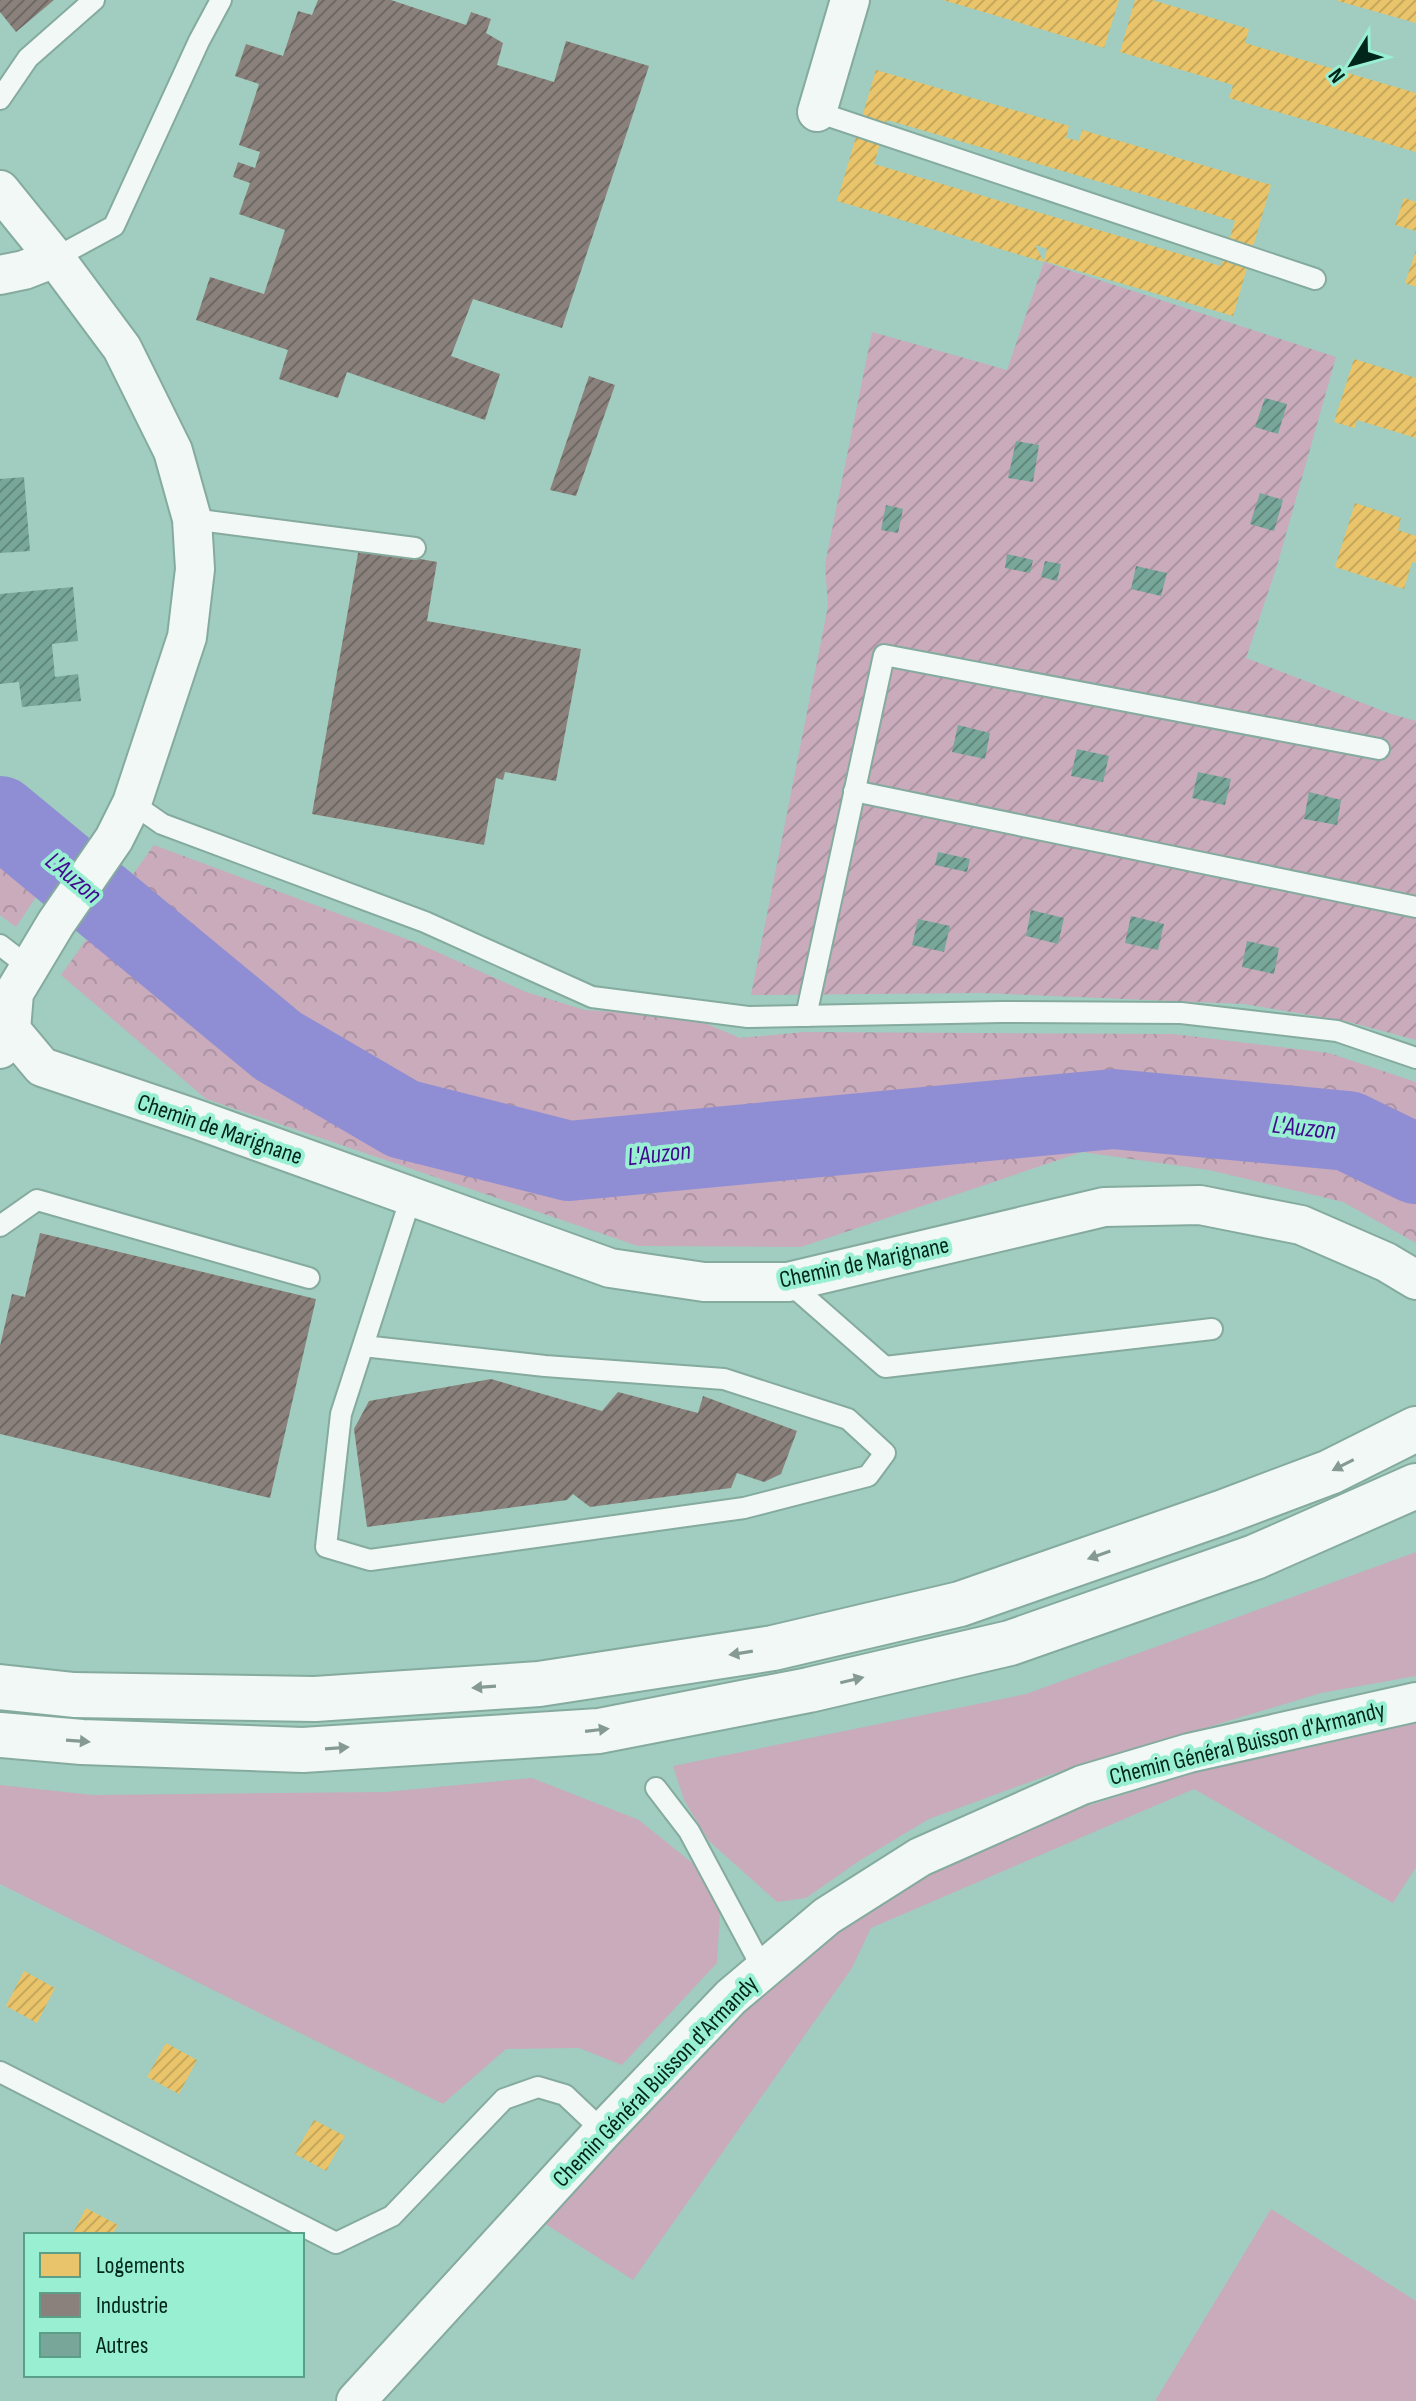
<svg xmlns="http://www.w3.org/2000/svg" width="1416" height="2401" viewBox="0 0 1416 2401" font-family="'Sofia Sans Condensed',sans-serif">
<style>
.grass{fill:#c9abbc}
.forest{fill:url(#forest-crowns)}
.garden{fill:url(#garden-furrows)}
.homes{fill:url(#homes-hatch);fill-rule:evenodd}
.industry{fill:url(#industry-hatch)}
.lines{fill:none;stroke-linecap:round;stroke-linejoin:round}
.river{stroke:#8f8dd3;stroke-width:80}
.building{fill:url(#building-hatch)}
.service-casing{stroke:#85aa9e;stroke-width:24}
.minor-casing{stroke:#85aa9e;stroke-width:42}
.primary-casing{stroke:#85aa9e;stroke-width:48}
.service{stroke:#f1f8f5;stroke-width:20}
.minor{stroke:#f1f8f5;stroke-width:38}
.primary{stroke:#f1f8f5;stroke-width:44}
.oneway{fill:#859a93}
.labels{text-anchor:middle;stroke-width:8;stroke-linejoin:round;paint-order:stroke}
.street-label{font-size:24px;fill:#00261b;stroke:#99efd2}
.water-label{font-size:26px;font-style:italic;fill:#410a90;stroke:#99efd2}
</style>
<defs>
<pattern id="forest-crowns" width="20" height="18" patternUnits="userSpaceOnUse" patternTransform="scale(2)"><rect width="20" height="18" fill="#c9abbc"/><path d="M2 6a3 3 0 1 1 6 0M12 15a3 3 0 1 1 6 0" fill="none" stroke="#ab93a1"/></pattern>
<pattern id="garden-furrows" width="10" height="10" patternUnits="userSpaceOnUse" patternTransform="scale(2)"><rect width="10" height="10" fill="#c9abbc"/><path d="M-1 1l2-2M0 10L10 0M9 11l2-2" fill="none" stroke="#ab93a1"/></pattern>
<pattern id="homes-hatch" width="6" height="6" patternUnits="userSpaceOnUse" patternTransform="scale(2)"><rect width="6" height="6" fill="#e9c46a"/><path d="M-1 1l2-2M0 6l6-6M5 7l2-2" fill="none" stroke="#c6a85b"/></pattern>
<pattern id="industry-hatch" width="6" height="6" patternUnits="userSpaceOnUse" patternTransform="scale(2)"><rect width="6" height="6" fill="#8a817c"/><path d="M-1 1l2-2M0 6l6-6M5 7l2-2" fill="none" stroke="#6e6965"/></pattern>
<pattern id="building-hatch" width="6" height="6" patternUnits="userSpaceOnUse" patternTransform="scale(2)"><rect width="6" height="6" fill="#78a79a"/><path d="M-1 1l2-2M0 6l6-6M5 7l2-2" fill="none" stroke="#60887d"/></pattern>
</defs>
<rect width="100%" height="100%" fill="#a0cdbf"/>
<g class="grass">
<path d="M1416,1552V1676L1321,1693L1049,1775L929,1819L859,1861L806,1898L777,1902L709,1841L684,1800L673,1766L1026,1694Z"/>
<path d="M1416,1723V1867L1393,1903L1194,1789L871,1928L852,1968L633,2280L539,2220L744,2011L804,1955L918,1875L1074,1810L1235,1760Z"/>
<path d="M532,1778L639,1820L696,1866L720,1913L717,1963L622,2065L579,2048L506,2049L443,2104L0,1884V1785L93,1795L386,1792Z"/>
<path d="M1271,2209L1416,2301V2401H1155Z"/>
</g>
<g class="forest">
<path d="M0,830L52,873L16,927L0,915Z"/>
<path d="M154,845L417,943L526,992L585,1010L691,1017L740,1038L804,1032L1173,1034L1329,1053L1416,1082V1243L1343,1202L1209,1170L1082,1152L801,1247L638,1246L206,1099L61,975Z"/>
</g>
<path class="garden" d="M1044,262L1336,357L1277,566L1246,658L1391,714L1416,721V1040L1345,1021L1244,1004L980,993L751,995L828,606L825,564L872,332L1007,370Z"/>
<g class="homes">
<path d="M943,0H1119L1104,48Z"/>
<path d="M1135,0H1152L1249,29L1245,43L1416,93V152L1229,98L1233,85L1120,52Z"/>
<path d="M1338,0H1416V23L1338,1Z"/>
<path d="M876,70L1069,126L1066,138L1079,141L1082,130L1271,185L1233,316L1044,261L1047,249L1035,245L1044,262L837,201ZM887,120L1235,221L1221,266L874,164Z"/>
<path d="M1404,198L1416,202V231L1395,225Z"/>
<path d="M1416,250V287L1405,283Z"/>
<path d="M1354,359L1416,378V438L1357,420L1355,428L1334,422Z"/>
<path d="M1355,503L1401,518L1398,530L1416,536V563L1412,562L1404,589L1335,567Z"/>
<path d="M24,1971L55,1988L37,2023L6,2006Z"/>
<path d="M166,2043L197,2060L179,2094L147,2077Z"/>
<path d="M314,2120L345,2136L326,2171L295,2154Z"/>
<path d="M86,2208L118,2225L112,2235H72Z"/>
</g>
<g class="industry">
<path d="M0,0H54L16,32L0,12Z"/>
<path d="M318,0H391L466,25L471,12L491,19L486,33L503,43L497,65L554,82L566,41L649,66L562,328L473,299L451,356L500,374L485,420L347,372L338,398L279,379L288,350L196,320L210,277L264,294L285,230L239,214L250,183L233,177L238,162L255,168L260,152L239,145L259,84L235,76L246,44L283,56L298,11L312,15Z"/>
<path d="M589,376L615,385L576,496L550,490Z"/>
<path d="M359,548L437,562L427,621L581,649L556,781L505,772L503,780L496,778L484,845L312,814Z"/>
<path d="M40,1233L316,1299L270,1498L0,1434V1346L12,1294L25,1297Z"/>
<path d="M491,1379L602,1411L618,1392L698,1413L703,1396L797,1431L781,1474L764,1482L737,1473L731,1488L590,1507L573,1494L567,1500L367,1527L354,1429L369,1401Z"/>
</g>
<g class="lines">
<path class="river" d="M0,816L278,1046L403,1119L569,1161L1113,1109L1348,1131L1416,1164"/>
</g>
<g class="building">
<path d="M1265,398L1287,404L1278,434L1255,427Z"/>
<path d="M1016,441L1039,445L1033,482L1008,478Z"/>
<path d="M24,477L30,551L0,553V479Z"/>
<path d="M1260,493L1283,500L1274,531L1250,524Z"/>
<path d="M886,505L903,509L898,533L881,530Z"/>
<path d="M1007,554L1033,560L1030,573L1005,568Z"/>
<path d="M1045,561L1061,564L1057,581L1041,577Z"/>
<path d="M1136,566L1167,573L1161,596L1131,589Z"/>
<path d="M73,587L78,641L52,644L55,677L78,674L81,701L22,707L19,682L0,684V594Z"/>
<path d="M958,725L990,733L985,759L952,752Z"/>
<path d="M1077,749L1109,756L1103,782L1071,776Z"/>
<path d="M1198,772L1231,779L1225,805L1192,798Z"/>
<path d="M1309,792L1341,800L1337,825L1304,819Z"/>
<path d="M938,852L970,859L967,872L935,865Z"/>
<path d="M1031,910L1064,918L1058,944L1026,936Z"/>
<path d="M1131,916L1164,924L1158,950L1125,943Z"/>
<path d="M918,919L950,926L944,952L912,945Z"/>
<path d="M1247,941L1279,948L1274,974L1242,967Z"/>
</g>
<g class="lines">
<defs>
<g id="service">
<path d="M0,99L28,58L94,0"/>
<path d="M817,112L1315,279"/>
<path d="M55,258L114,226L199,41L221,0"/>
<path d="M192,519L415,548"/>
<path d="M854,791L1416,907"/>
<path d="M132,803L162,824L425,922L592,997L748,1017L1001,1012L1181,1013L1337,1031L1416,1058"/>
<path d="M0,945L30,968"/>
<path d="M806,1016L884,655L1379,749"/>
<path d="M0,1226L37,1200L309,1278"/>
<path d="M788,1282L885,1367L1212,1329"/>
<path d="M363,1346L545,1366L724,1379L848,1419L885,1453L868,1476L744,1508L370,1560L326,1547L341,1414L411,1197"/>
<path d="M656,1788L689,1831L763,1969"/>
<path d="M0,2072L336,2243L392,2216L504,2099L538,2087L565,2095L603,2131"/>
</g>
<g id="minor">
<path d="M817,112L850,0"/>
<path d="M0,190L55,258L122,348L173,451L192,519L195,569L187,637L132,803L114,839L56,923L14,993L11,1030L0,1049"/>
<path d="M0,275L24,270L55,258"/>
<path d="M11,1030L42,1067L196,1119L610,1268L704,1282H788L1104,1207L1200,1205L1301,1225L1386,1262L1416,1280"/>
<path d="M356,2401L603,2131L731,1997L827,1916L920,1857L1082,1785L1189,1753L1416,1702"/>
</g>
<g id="primary">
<path d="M0,1687L74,1695L315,1699L539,1684L773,1648L960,1604L1221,1513L1330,1472L1416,1429"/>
<path d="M0,1735L82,1742L303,1750L599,1731L809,1690L1010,1643L1255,1557L1416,1486"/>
</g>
</defs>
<use href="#service" class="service-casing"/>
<use href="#minor" class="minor-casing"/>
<use href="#primary" class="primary-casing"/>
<use href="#service" class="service"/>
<use href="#minor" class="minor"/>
<use href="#primary" class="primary"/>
</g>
<defs><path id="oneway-solid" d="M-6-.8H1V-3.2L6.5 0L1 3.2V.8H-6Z" transform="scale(2)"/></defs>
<g class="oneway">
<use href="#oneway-solid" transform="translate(1343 1465) rotate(153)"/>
<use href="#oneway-solid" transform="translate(1099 1555) rotate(161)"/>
<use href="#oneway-solid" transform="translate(741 1653) rotate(171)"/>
<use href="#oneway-solid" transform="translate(852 1680) rotate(-13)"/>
<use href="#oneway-solid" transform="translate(484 1687) rotate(176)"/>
<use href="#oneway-solid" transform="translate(597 1730) rotate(-7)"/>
<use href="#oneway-solid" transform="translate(78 1741) rotate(4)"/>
<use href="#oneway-solid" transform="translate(337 1748) rotate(-4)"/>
</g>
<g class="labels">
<g class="street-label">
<text transform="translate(220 1129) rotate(19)" y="8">Chemin de Marignane</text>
<text transform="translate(864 1262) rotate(-12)" y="8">Chemin de Marignane</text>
<text transform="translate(1247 1743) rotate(-14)" y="8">Chemin Général Buisson d'Armandy</text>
<text transform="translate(655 2081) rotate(-46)" y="8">Chemin Général Buisson d'Armandy</text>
</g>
<g class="water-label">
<text transform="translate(74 877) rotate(40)" y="9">L'Auzon</text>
<text transform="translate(1304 1127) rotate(6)" y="9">L'Auzon</text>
<text transform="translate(659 1153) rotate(-6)" y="9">L'Auzon</text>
</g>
</g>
<rect x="24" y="2233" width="280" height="144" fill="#99efd2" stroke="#5c9f89" stroke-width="2"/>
<rect x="40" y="2253" width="40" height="24" fill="#e9c46a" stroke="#5c9f89" stroke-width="2"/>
<text x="96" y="2273" font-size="24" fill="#00261b">Logements</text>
<rect x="40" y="2293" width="40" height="24" fill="#8a817c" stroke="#5c9f89" stroke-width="2"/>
<text x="96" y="2313" font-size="24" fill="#00261b">Industrie</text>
<rect x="40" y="2333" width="40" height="24" fill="#78a79a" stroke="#5c9f89" stroke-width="2"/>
<text x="96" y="2353" font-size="24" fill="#00261b">Autres</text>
<g transform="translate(1352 64) rotate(233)" stroke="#99efd2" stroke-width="6" paint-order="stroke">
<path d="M0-6L14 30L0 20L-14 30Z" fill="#00261b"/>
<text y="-12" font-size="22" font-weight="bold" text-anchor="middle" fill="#00261b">N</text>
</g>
</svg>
